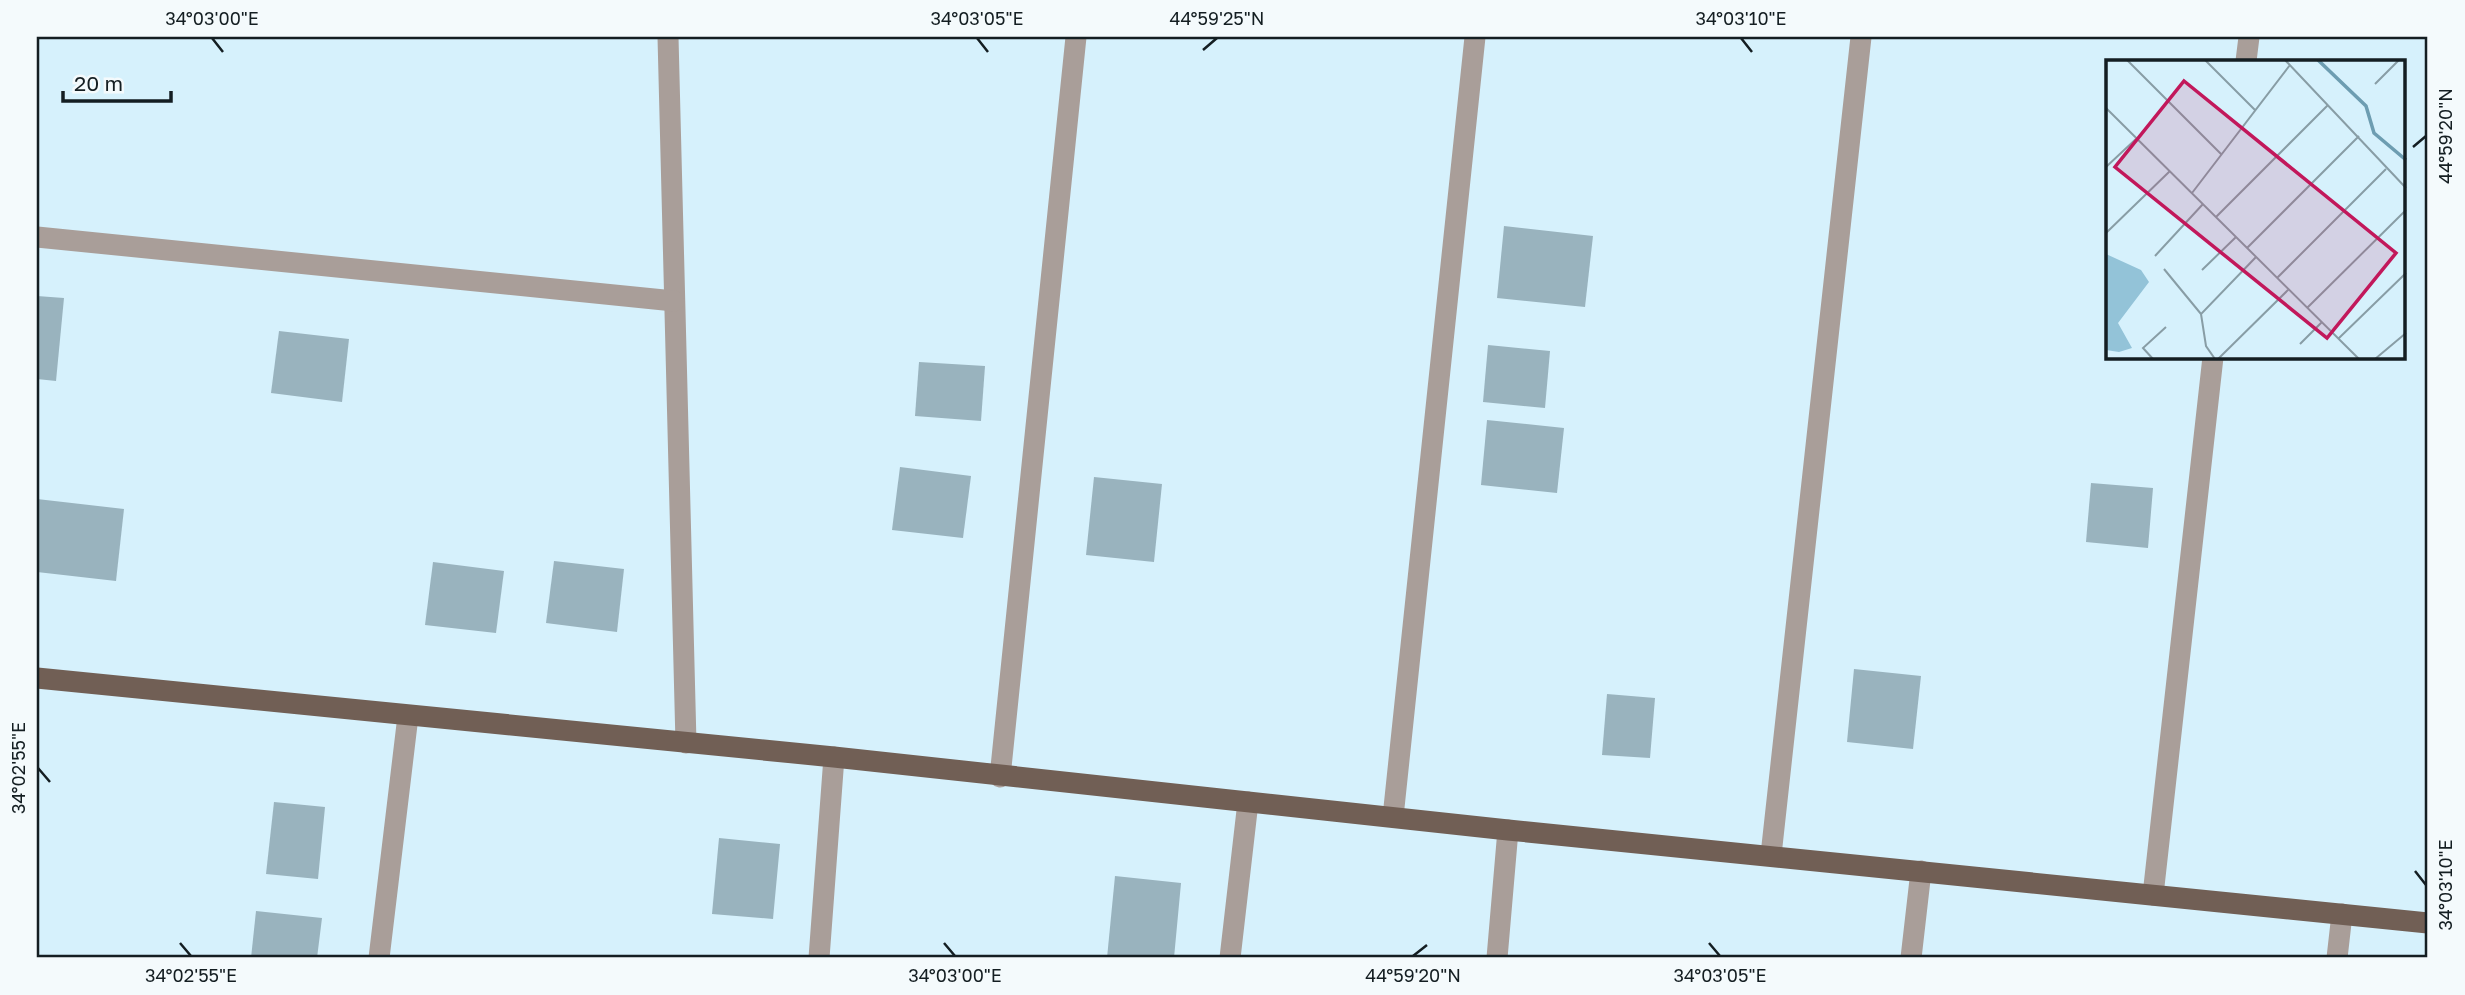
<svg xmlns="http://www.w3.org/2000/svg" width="2465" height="995" viewBox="0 0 2465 995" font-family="'Golos Text',sans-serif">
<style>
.building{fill:#99b3be}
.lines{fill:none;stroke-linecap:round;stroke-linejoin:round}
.minor{stroke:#a99e99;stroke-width:21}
.major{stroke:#715f55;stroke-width:21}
.ticks{fill:none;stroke:#141e22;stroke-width:2.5}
.inset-river{fill:none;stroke:#6d9db1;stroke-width:3.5}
.inset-road{fill:none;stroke:#889da5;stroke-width:2}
.view{fill:#c2185b;fill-opacity:0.15;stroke:#c2185b;stroke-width:3.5}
.inset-edge{fill:none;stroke:#141e22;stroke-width:3.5}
.neatline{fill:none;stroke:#141e22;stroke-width:2.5}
.ticks-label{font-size:18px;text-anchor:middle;fill:#141e22}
</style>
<rect width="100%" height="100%" fill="#d6f1fc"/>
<g class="building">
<path d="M1504,226L1593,236L1585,307L1497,298Z"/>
<path d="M37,296L64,298L56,381L37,379Z"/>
<path d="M279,331L349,339L342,402L271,393Z"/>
<path d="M1488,345L1550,351L1545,408L1483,402Z"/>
<path d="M919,362L985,366L981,421L915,416Z"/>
<path d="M1487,420L1564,428L1557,493L1481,485Z"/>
<path d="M900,467L971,476L963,538L892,530Z"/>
<path d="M1094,477L1162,484L1154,562L1086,555Z"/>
<path d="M2091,483L2153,488L2148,548L2086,542Z"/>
<path d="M37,499L124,509L116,581L37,572Z"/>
<path d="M554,561L624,569L617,632L546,623Z"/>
<path d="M433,562L504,571L496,633L425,625Z"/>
<path d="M1854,669L1921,676L1913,749L1847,742Z"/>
<path d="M1607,694L1655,698L1650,758L1602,755Z"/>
<path d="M274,802L325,807L318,879L266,874Z"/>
<path d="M719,838L780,844L773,919L712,914Z"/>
<path d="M1115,876L1181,883L1174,958H1107Z"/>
<path d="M256,911L322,918L317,958H251Z"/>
</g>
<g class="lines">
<g class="minor">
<path d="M668,37L686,743"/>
<path d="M2246,61L2249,37"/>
<path d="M37,237L674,301"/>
<path d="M1000,777L1076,37"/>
<path d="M1393,817L1475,37"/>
<path d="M1771,855L1861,37"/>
<path d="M2153,895L2213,357"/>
<path d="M379,958L408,716"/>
<path d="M819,958L834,757"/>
<path d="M1230,958L1248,802"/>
<path d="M1497,958L1508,830"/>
<path d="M1911,958L1921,871"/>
<path d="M2337,958L2342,914"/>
</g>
<path class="major" d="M37,678L834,757L1508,830L2428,923"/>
</g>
<path class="ticks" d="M212,38L223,52M977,38L988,52M1741,38L1752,52M1203,50L1217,38M2413,147L2426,136M38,768L50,782M2415,871L2426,885M180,943L191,956M944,943L955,956M1709,943L1720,956M1413,956L1427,945"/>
<g transform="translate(2106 60)">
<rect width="299" height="299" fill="#d6f1fc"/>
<path d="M0,194L35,210L43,222L12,263L26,288L13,292L0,290Z" fill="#93c3d8"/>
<path class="inset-river" d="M212,0L260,46L268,73L300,100"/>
<path class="inset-road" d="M21,0L115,94M99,0L149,50M179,0L300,128M269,24L293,0M0,48L253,299M0,107L31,78M86,133L184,5M110,157L222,45M0,173L64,111M141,188L253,76M49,196L97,144M58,209L95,254M96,210L130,177M171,218L280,109M201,248L300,150M232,279L300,213M194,284L216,262M47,299L37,288L60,267M109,299L100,286L95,254L150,197M112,299L183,229M269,299L300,273"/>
<path class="view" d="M78,21L290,193L221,278L9,107Z"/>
<rect width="299" height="299" class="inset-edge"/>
</g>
<rect width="2465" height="995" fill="none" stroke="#f4fafc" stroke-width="77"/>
<path d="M63 91v10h108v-10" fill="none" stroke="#141e22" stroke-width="3.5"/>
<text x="74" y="91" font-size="21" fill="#141e22" stroke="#f4fafc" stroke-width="5" paint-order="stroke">20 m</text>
<rect x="38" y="38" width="2388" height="918" class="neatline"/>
<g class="ticks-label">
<text x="212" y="25">34°03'00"E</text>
<text x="977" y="25">34°03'05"E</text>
<text x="1217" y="25">44°59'25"N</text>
<text x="1741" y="25">34°03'10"E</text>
<text transform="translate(2446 136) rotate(-90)" y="6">44°59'20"N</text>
<text transform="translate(19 768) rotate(-90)" y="6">34°02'55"E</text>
<text transform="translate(2446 885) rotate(-90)" y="6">34°03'10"E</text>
<text x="191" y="982">34°02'55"E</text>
<text x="955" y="982">34°03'00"E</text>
<text x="1413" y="982">44°59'20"N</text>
<text x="1720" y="982">34°03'05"E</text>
</g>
</svg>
